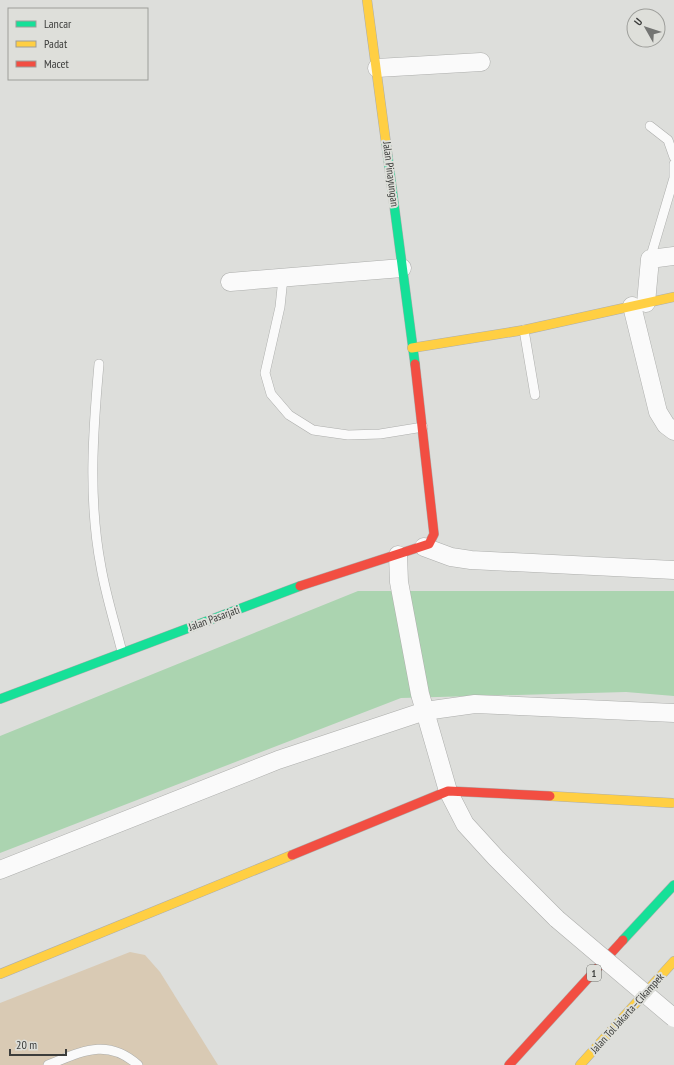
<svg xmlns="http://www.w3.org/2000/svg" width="674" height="1065" viewBox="0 0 674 1065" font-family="'PT Sans Narrow',sans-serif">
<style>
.green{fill:#d9cab4}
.water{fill:#abd4b0}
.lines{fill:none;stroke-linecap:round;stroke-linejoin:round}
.lane-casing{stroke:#adaeac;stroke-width:10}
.street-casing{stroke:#adaeac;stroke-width:19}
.fast-casing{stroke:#adaeac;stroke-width:10}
.slow-casing{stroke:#adaeac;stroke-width:10}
.jam-casing{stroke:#adaeac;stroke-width:10}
.lane{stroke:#fafafa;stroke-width:9}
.street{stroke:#fafafa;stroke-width:18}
.fast{stroke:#16e098;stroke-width:9}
.slow{stroke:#ffcf43;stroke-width:9}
.jam{stroke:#f24e42;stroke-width:9}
.street-bridge-casing{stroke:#adaeac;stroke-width:19;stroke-linecap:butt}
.street-bridge{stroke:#fafafa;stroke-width:18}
.labels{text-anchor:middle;stroke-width:4;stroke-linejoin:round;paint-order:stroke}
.shield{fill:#dedfda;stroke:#6d6e6b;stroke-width:1}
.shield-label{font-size:10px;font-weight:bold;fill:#3c3d3b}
.street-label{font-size:11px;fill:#3c3d3b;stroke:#dedfda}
</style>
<rect width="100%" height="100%" fill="#dddedb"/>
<path class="green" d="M130,952L145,955L160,972L218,1065H0V1003Z"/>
<path class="water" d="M358,591H674V696L626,692L401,698L0,853V736Z"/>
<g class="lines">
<defs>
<g id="lane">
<path d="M650,126L668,140L674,157"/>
<path d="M650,259L674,178V164"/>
<path d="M283,278L280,307L265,373L271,394L289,415L313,430L348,435L380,434L423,427"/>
<path d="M524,330L535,395"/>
<path d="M99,364C93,431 88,499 101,567C106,596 115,624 122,652"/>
<path d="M48,1065C81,1052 107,1037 138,1065"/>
</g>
<g id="street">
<path d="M377,68L481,62"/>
<path d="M230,282L402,268"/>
<path d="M646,303L650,259L674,256"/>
<path d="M632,306L658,412L666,425L674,431"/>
<path d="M424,547L451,557L471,560L674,570"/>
<path d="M398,555L399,582L420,694L448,791L465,824L496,858L557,919"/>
<path d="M0,870L278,760L425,711L475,704L674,713"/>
</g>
<g id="fast">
<path d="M386,143L415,364"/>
<path d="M0,699L300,586"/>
<path d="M623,940L674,885"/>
</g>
<g id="slow">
<path d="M367,0L386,143"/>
<path d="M412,348L524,330L674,297"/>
<path d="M550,796L672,803"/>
<path d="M0,974L292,855"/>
<path d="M580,1065L674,961"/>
</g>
<g id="jam">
<path d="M300,586L429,544L434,534L415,364"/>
<path d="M292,855L448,791L550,796"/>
<path d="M509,1065L623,940"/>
</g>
</defs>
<use href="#lane" class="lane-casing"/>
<use href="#street" class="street-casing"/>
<use href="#fast" class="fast-casing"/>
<use href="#slow" class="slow-casing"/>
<use href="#jam" class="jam-casing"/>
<use href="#lane" class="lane"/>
<use href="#street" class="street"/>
<use href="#fast" class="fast"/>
<use href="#slow" class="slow"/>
<use href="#jam" class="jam"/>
<defs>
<path id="street-bridge" d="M557,919L674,1018"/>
</defs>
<use href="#street-bridge" class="street-bridge-casing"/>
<use href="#street-bridge" class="street-bridge"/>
</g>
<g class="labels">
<rect class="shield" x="587" y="965" width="14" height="16" rx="3"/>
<g class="shield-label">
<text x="594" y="977">1</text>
</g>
<g class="street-label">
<text transform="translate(391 174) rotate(83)" y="4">Jalan Pinayungan</text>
<text transform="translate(214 618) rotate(-20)" y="4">Jalan Pasarjati</text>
<text transform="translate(627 1013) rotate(-48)" y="4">Jalan Tol Jakarta–Cikampek</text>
</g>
</g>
<rect x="8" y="8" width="140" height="72" fill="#dedfda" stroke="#9d9e9a"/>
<rect x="16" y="21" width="20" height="6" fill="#16e098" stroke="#9d9e9a"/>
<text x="44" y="28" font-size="12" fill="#3c3d3b">Lancar</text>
<rect x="16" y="41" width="20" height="6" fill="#ffcf43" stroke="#9d9e9a"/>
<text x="44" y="48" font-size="12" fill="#3c3d3b">Padat</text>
<rect x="16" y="61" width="20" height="6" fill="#f24e42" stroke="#9d9e9a"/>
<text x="44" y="68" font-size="12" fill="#3c3d3b">Macet</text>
<g transform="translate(646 28) rotate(309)"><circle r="19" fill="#dedfda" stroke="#9d9e9a"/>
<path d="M0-3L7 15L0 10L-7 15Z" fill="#747573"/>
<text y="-6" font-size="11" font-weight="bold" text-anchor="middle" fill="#3c3d3b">U</text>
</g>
<path d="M10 1049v6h56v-6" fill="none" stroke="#3c3d3b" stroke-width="2"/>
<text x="16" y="1049" font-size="12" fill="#3c3d3b" stroke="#dedfda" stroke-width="3" paint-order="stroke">20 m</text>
</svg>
